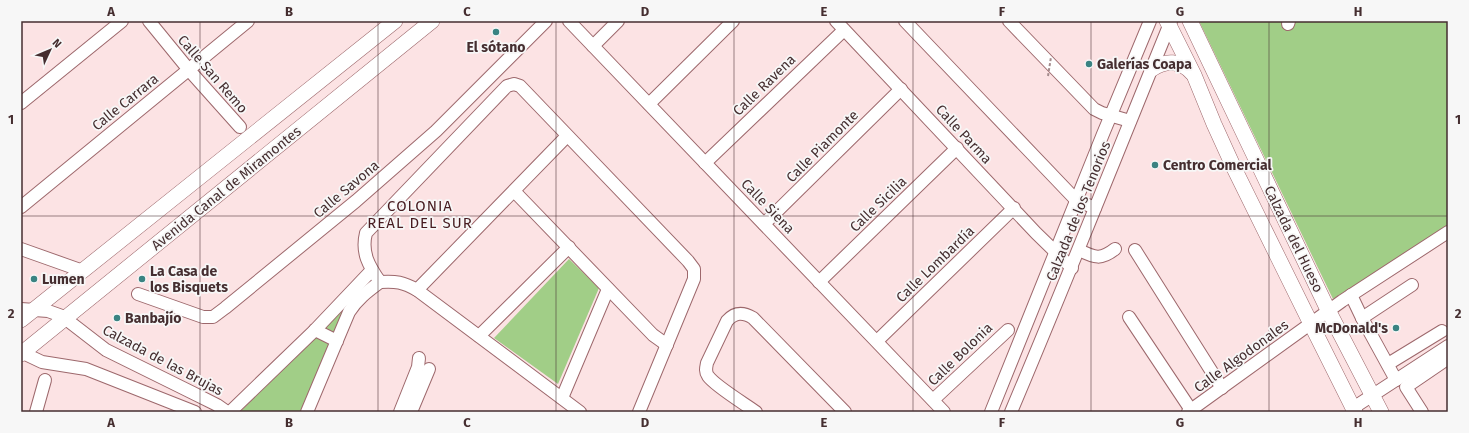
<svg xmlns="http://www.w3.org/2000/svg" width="1469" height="433" viewBox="0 0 1469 433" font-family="'Fira Sans',sans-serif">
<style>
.green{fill:#a1ce87}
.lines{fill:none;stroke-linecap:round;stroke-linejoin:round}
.minor-casing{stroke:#9d686c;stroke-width:14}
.major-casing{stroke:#9d686c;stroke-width:16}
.minor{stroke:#fff;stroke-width:12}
.major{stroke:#fff;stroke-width:15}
.path-bridge{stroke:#a48c8d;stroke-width:2;stroke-dasharray:3 2;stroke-linecap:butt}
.grid{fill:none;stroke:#452e30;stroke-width:1;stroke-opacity:0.55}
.poi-dot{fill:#3a8382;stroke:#f7f7f7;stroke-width:1.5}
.labels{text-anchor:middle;stroke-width:3.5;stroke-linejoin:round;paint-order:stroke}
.poi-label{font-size:14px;font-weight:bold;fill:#452e30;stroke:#f7f7f7;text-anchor:start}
.street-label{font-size:14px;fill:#452e30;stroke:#f7f7f7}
.neighbourhood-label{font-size:15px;letter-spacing:1px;fill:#471b20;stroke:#f7f7f7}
.neatline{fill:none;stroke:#452e30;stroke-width:1.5}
.grid-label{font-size:13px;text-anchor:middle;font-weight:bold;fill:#452e30}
</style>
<rect width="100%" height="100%" fill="#fce3e4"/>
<g class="green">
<path d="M1199,21H1448V227L1333,299Z"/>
<path d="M569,259L599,288L558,384L494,338Z"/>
<path d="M341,310L344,316L303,412H240Z"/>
</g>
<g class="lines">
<defs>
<g id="minor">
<path d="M149,21L189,70L240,127"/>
<path d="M569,21L944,412"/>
<path d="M836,21L1036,233L1072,268"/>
<path d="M905,21L1076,200L1095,208"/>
<path d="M1009,21L1094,109L1102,113L1130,121"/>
<path d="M1288,24L1289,21"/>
<path d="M593,46L618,21"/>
<path d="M21,103L122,21"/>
<path d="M649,104L733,21"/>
<path d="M705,163L844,30"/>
<path d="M514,191L653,335L667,345"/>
<path d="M21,207L248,21"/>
<path d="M764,224L901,89"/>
<path d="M21,249L83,271"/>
<path d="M1079,250C1095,258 1101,260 1115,249"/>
<path d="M1135,250L1222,388"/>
<path d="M819,282L957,148"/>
<path d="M417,290L567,136"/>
<path d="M138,294L203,317H213L225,308L356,201L436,131L546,21"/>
<path d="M1351,295L1362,318"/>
<path d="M21,309L48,311L62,316L106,350L193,393L217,405L227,412"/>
<path d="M1129,317L1191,410"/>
<path d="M315,330L337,341"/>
<path d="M479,336L569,247"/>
<path d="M877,341L1014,208"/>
<path d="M21,352L42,362L86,369L195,412"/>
<path d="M1388,364L1442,331"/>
<path d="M1396,380L1362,318L1412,285"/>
<path d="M562,398L608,289"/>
<path d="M933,400L1008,330"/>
<path d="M1353,408L1448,346"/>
<path d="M36,412L45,380"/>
<path d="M230,412L315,330L372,270"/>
<path d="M307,412L349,312C357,299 368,291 380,282"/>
<path d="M400,412L418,367L419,358"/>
<path d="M411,412L429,369"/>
<path d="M580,412L417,290C403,282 396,281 380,282C369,266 361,253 366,233L507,86L514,84L520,86L688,261L694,269V279L639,412"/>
<path d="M756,412C745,404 715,386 708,376C705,372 706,368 707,363L727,321C735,312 743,312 753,318L845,412"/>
<path d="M991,412L1103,134L1150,21"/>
<path d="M1011,412C1066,282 1118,151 1171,21"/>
<path d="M1188,412L1342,301L1448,232"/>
<path d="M1422,412L1406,387L1447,359"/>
</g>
<g id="major">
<path d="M1167,21L1194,75L1214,124L1234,168L1311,324L1355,412"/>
<path d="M1190,21L1328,310L1381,412"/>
<path d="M1152,69C1165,60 1181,60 1192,73"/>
<path d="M21,320L395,21"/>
<path d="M21,354L432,21"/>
</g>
</defs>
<use href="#minor" class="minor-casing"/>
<use href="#major" class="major-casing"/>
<use href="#minor" class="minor"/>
<use href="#major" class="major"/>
<path class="path-bridge" d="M1048,76L1051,57"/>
</g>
<path class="grid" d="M200,21V412M378,21V412M556,21V412M734,21V412M913,21V412M1091,21V412M1269,21V412M21,216H1448"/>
<g class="poi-dot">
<circle cx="496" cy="32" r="4"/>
<circle cx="1089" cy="64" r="4"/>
<circle cx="1155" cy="165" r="4"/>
<circle cx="34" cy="279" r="4"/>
<circle cx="142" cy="279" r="4"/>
<circle cx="117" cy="318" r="4"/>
<circle cx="1396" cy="328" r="4"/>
</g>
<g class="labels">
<g class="poi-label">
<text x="496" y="52" text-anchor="middle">El sótano</text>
<text x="1097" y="69">Galerías Coapa</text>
<text x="1163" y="170">Centro Comercial</text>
<text x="150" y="276">La Casa de<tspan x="150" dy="16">los Bisquets</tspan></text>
<text x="42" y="284">Lumen</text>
<text x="125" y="323">Banbajío</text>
<text x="1388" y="333" text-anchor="end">McDonald's</text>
</g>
<g class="street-label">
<text transform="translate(213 74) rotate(49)" y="5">Calle San Remo</text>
<text transform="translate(764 85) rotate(-44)" y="5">Calle Ravena</text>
<text transform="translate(125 102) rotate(-39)" y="5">Calle Carrara</text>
<text transform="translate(964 134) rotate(47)" y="5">Calle Parma</text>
<text transform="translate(822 146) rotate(-45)" y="5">Calle Piamonte</text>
<text transform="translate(226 188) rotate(-39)" y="5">Avenida Canal de Miramontes</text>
<text transform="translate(346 189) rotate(-40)" y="5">Calle Savona</text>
<text transform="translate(878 204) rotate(-44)" y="5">Calle Sicilia</text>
<text transform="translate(768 206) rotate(46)" y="5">Calle Siena</text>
<text transform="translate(1078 211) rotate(-68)" y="5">Calzada de los Tenorios</text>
<text transform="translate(1294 239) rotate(64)" y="5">Calzada del Hueso</text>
<text transform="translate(935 264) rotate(-44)" y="5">Calle Lombardía</text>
<text transform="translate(960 354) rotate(-44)" y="5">Calle Bolonia</text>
<text transform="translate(1241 356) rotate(-36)" y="5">Calle Algodonales</text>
<text transform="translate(163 360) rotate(28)" y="5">Calzada de las Brujas</text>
</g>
<g class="neighbourhood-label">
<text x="420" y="211">COLONIA<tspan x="420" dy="17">REAL DEL SUR</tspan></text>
</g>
</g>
<rect width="1469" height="433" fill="none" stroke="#f7f7f7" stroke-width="44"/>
<g transform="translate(50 50) rotate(46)" stroke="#f7f7f7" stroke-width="3" paint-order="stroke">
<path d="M0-3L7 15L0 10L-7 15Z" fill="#452e30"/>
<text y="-6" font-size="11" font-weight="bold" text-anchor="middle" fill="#452e30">N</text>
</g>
<rect x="22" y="22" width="1425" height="389" class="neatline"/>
<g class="grid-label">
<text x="111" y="16">A</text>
<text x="289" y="16">B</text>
<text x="467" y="16">C</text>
<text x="645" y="16">D</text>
<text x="824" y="16">E</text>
<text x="1002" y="16">F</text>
<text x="1180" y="16">G</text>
<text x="1358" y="16">H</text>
<text x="11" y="124">1</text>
<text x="1458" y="124">1</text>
<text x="11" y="318">2</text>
<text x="1458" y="318">2</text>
<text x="111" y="427">A</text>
<text x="289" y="427">B</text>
<text x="467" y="427">C</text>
<text x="645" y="427">D</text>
<text x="824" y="427">E</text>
<text x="1002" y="427">F</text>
<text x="1180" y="427">G</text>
<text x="1358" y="427">H</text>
</g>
</svg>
